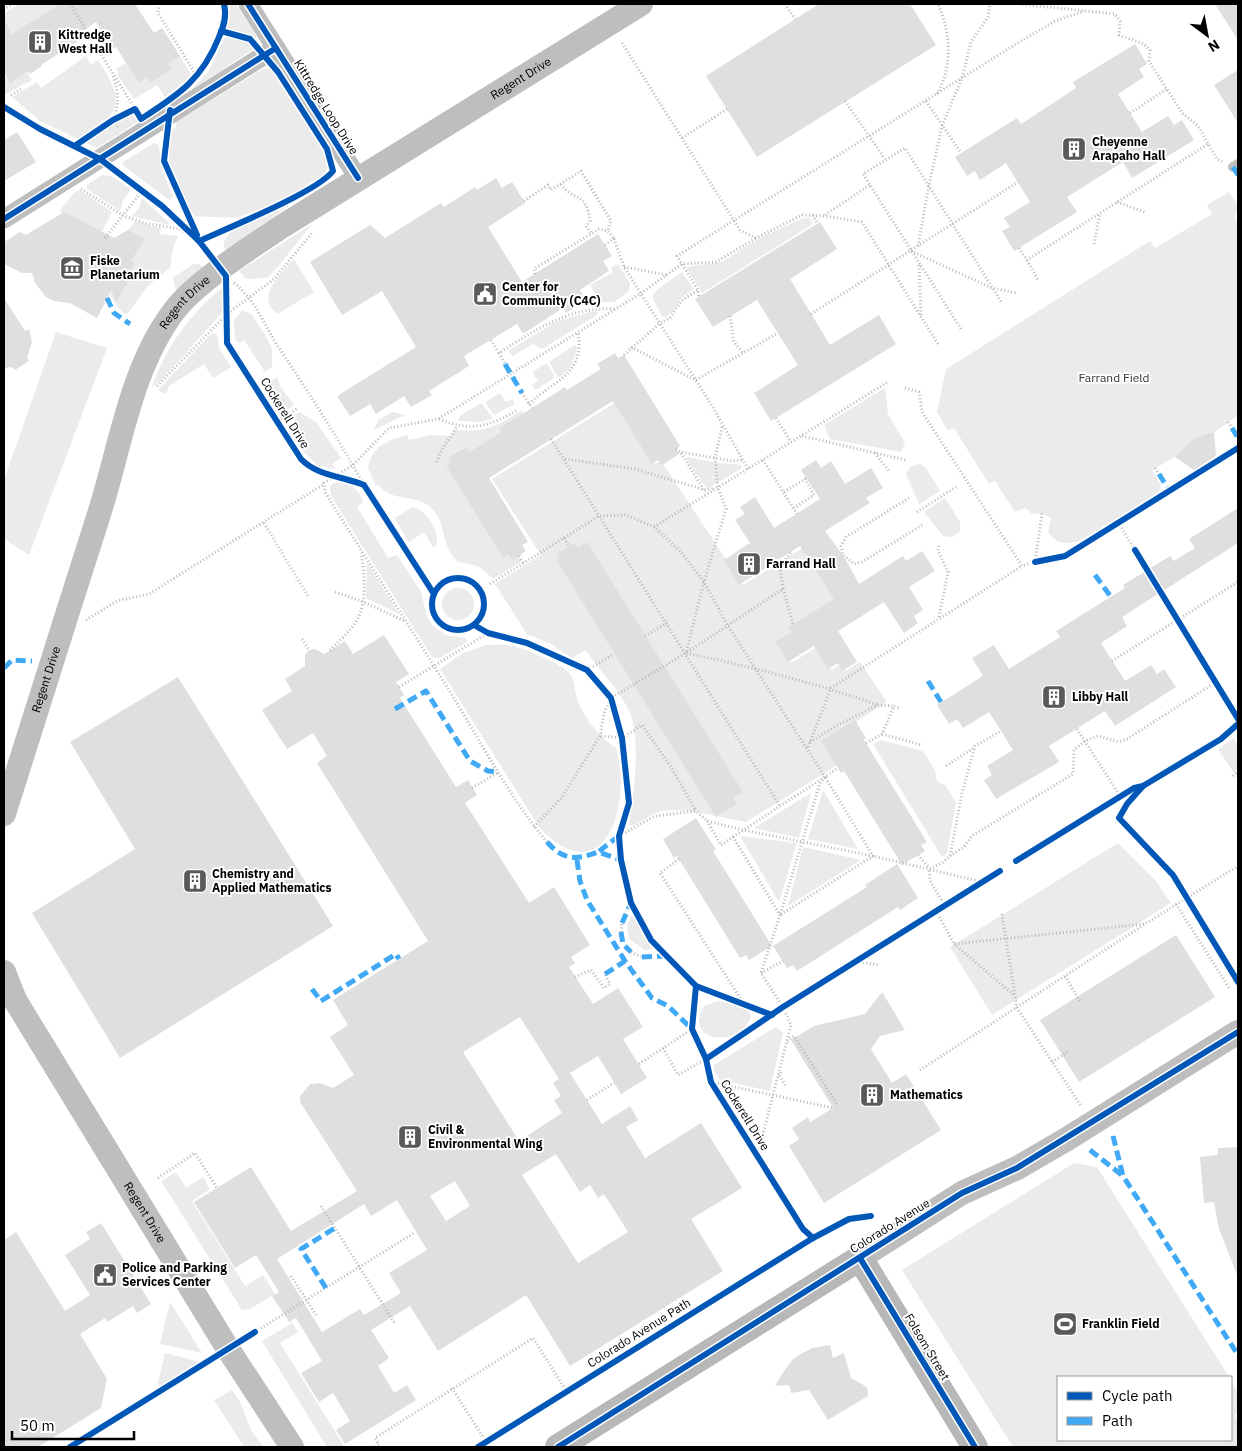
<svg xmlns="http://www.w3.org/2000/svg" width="1242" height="1451" viewBox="0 0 1242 1451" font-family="'IBM Plex Sans',sans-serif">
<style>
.green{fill:#ebebeb}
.building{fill:#dfdfdf;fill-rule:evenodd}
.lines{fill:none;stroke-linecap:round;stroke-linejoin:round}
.path{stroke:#b9b9b9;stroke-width:3;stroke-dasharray:1 2.5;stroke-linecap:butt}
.service{stroke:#bebebe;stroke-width:10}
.minor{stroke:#bebebe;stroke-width:19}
.tertiary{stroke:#bebebe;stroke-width:24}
.secondary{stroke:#b8b8b8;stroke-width:26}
.quiet{stroke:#3fa9f5;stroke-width:5;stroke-dasharray:10 5;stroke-linecap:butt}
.cycleway-casing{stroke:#fff;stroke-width:9}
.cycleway{stroke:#0057b8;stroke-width:6}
.labels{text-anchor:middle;stroke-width:4;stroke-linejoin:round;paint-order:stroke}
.poi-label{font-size:12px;font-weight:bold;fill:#000;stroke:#fff;text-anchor:start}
.street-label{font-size:12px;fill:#000;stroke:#fff}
.park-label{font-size:12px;fill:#323232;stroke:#fff}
</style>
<rect width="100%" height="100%" fill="#fff"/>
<g class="green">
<path d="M18,4H60L12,34L10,30L4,33V14Z"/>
<path d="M225,4H236L256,35V43L249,38L225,30Z"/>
<path d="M228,36L249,43L255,48L191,90L208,72L224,39Z"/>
<path d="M86,56L91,65L98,60C126,103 122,112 80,140L40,121L12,97L37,82L41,88Z"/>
<path d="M180,56L192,76L165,97L157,85L134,99L117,74L119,72L116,69L126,63L139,83L147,78L150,82L171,69L168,64Z"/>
<path d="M263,69H272C287,92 326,144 327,168C327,183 254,212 239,217C235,218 198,217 194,216C181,199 155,143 176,127V122Z"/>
<path d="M27,72L32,80L4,95V75L10,82Z"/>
<path d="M133,112L139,121L97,148L86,143C102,132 116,121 133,112Z"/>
<path d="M154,143L159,145L161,166L173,197L169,200L123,165V162Z"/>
<path d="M102,175L111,176L131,189L123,200L120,211L87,189V185Z"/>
<path d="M80,190L112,212L102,232L62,214L60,210L75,192Z"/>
<path d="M1229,192L1238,206L1234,220L1238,221V416L1214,432L1195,439L1175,457L1152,470L1161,485L1159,492L1080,541C1065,544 1057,545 1048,532L1051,518L1042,513L1032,514L1025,508L1015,512L995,481L989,484L954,428L948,431L937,412L946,369L1150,241L1155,248L1212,214L1207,205Z"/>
<path d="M142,198L168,222L169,225L132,216L139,208Z"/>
<path d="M289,203L291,204L227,250L224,248C220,225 271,211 289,203Z"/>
<path d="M804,218H809L813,224L702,293L686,267L722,262L759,238Z"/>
<path d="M135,221L161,228L160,234L178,236L173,248L170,268L147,287L128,313L124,314L116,305L110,294L111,292L118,301L129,281L126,279L134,263L131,261L144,240L128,230Z"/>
<path d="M312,224L277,268L267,278L246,279L239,271Z"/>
<path d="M294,259L314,292L277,314C274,310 272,310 270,306C262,289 284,271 294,259Z"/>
<path d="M193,264H200L203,268L177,295L173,278Z"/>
<path d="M618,264L630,283L629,291L614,302H601L590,285L613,272L611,268Z"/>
<path d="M682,272L694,289L681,298L672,313L664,318L661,315L652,297L658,289Z"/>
<path d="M222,288V313L161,380L152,387C165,348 190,314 222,288Z"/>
<path d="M243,310L252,315L267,338L272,349V367L265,372L244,340L239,343L235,339L234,320Z"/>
<path d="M595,311L598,313L594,317L542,349L533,344L513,356L508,351L557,321Z"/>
<path d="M56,332L107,348L29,555L4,539V480Z"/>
<path d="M212,333L217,334L219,348L231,367L213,378L204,364L169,386L166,394L158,390Z"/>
<path d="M575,345L577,348L571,367L558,378L549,362Z"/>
<path d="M547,363L554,375V378L535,390L532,385L538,381L532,372Z"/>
<path d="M277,377L281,388L294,405L282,413L263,386Z"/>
<path d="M885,388L888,414L905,443L901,452L830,439L824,425Z"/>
<path d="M500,393L506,402L512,399L515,404L494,415L485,402Z"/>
<path d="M616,402L655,464L661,461L743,585L804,547L837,600L779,643L791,663L817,647L832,670L841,664L846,671L860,662L887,702L825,741L839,764L746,822C720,818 682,806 658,812C648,815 641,824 631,826L629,824C634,795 641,740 630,713C620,689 599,672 586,650L572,658L551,644L527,634L495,584L541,555L492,479Z"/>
<path d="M481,403L493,418L481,422L458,421L460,416Z"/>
<path d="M522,410L524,413L499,428L501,432L469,452L465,447L448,457L451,462L446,466L503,558L508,555L512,560L518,556L521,562L493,579C487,573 482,568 474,565C469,563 460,564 456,560C440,544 447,519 428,505C412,494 392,502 379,485L376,486L368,468C372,446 388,440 407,435L409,440L430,435L452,436L453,431L457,430C484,433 500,425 522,410Z"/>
<path d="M299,412L316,422L341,458L332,464L336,469L318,466L301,449L308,442L292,418Z"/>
<path d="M392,412L405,415L374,430L378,420Z"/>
<path d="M688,457L712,462L741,465L742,468L707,489L686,459Z"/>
<path d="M920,464L926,468L940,491L919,504L906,474L910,467Z"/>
<path d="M333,483C348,481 359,488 363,502L357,507L388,558L397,555L421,592L427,617L434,627L446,635L466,638L467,642L438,659L432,657L331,496L330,487Z"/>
<path d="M945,498L960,522V531L952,537L943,536L924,512Z"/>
<path d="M413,507C426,510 441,532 436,546L433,547L424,532L409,542L395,518Z"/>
<path d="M367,563L399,614L366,598Z"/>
<circle cx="458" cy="604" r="16"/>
<path d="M486,645C495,645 504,644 513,646C526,649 563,664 571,675C574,681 575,691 577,698C583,717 599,737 616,748C633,804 604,897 539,827L440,669L463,653Z"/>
<path d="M1234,738C1240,747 1241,765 1234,773L1218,749Z"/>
<path d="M881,740L923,751L935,770L937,781L946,786L956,803L947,853L942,857L873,744Z"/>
<path d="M823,790L858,849L808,839Z"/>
<path d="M811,793L799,838L754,828Z"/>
<path d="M740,836L797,843L779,902Z"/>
<path d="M1118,843L1155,880L1171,903L992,1015L950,947Z"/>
<path d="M803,847L861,860L788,906Z"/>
<path d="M632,915L652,949L645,950L629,939L627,925Z"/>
<path d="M718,1001C728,1003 747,1005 751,1016C740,1049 682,1043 704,1006Z"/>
<path d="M776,1027L783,1033L770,1091L720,1080L714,1071V1065Z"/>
<path d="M1074,1163L1097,1167L1229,1377H1058V1440H1231V1381L1238,1393V1413L1235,1415L1238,1421V1447H1013L902,1270Z"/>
<path d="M176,1172L186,1188L203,1177L210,1189L192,1201L245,1286L263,1275L275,1294L250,1309L242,1310L161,1181Z"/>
<path d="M170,1302L202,1353L160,1344Z"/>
<path d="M292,1323L298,1332L280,1343L344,1446L342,1447H327L262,1341Z"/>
<path d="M165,1353L200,1362L160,1387L158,1383Z"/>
<path d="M232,1390L240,1402L252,1432L264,1447H244L214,1400Z"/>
</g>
<g class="building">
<path d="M60,4H135L154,33L162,28L180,56L168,64L172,69L150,83L147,78L139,83L116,47L113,49L96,22L75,36L78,41L41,65L42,66L30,74L28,71L10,83L4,72V20L12,34Z"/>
<path d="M819,4H910L936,45L757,157L706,76Z"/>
<path d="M1215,4H1238V40Z"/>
<path d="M1135,44L1147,64L1139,69L1144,77L1118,94L1142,132L1168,116L1174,125L1182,120L1194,140L1132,178L1123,162L1067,197L1077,212L1014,251L1002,231L1010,227L1004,218L1030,202L1006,163L980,180L975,171L967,176L955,157L1017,118L1021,124L1076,88L1073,82Z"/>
<path d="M1238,70V123L1214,85Z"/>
<path d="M17,132L36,162L4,181V140Z"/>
<path d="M496,178L502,188L512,182L525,203L488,227L522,282L598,234L612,256L603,261L609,271L580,290L586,300L566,313L563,308L523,334L517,324L464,356L469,366L429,391L432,395L411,407L404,396L376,414L370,404L350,416L337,396L416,347L382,291L342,315L310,262L370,225L385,238L441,203L444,207L475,187L477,190Z"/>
<path d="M64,212L114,238L128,230L145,239L131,261L135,263L126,279L129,281L117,302L111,291L97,318L70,303L54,301L46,297L35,283L32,273H22L4,264V242L20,232L26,235Z"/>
<path d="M820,222L837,249L790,279L830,345L879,315L896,344L771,421L754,393L798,365L757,300L713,327L695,299Z"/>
<path d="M4,298L25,331L29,329L32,342L27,358L29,361L15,370L12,367L4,368Z"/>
<path d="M615,353L618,358L624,355L680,446L676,449L679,454L661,466L658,460L652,464L613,401L489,478L528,542L522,545L526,551L519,556L512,560L508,555L503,558L446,466L451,462L448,457L466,447L469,452L501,432L499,428L532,408L565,387L567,390L601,369L597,364Z"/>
<path d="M1214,432L1216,456L1194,470L1175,457L1195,438Z"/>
<path d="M816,460L821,468L831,461L845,484L871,468L883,488L866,498L870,503L825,531L843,555L859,584L903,556L906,561L922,551L935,571L909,587L923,610L914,616L918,623L904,633L884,602L838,631L857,662L842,671L838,663L828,669L814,646L788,662L775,642L792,632L789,627L834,599L800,546L739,585L724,560L750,543L735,520L745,514L740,507L755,497L774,528L820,499L801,470Z"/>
<path d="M1238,508V543L1122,617L1127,626L1101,643L1125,681L1151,665L1157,674L1164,669L1176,687L1115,726L1105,711L1049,746L1059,762L996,799L984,780L992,775L987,766L1013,750L989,712L963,728L957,719L949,724L937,705L983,676L972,658L994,645L1009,669L1060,637L1056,631L1125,588L1123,585L1170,556L1174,561L1195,548L1189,539Z"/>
<path d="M587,542L743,792L733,798L737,804L716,817L557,561L560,559L557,554L574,543L578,548Z"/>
<path d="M384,635L409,674L396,682L404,695L400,698L456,787L468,780L477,795L465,803L529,903L554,887L590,945L571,957L575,963L569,967L593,1004L618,988L643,1027L623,1039L647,1078L621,1094L598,1056L570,1073L602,1124L630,1106L638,1120L626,1127L645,1158L701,1123L742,1188L691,1219L723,1271L570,1366L526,1295L438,1351L410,1306L371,1330L389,1358L378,1366L394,1393L407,1385L416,1400L345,1444L336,1430L350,1421L333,1393L319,1402L301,1373L322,1361L296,1318L289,1322L272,1296L279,1292L256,1255L235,1268L194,1202L251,1167L291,1231L357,1191L300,1102V1096L310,1084L320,1083L333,1088L354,1075L330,1037L348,1025L333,1000L428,941L317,763L327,756L313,733L287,749L262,710L292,691L285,679L305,666V655L309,650L315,649L324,654L345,641L353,654ZM520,1017L559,1079L553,1083L561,1096L554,1100L562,1113L519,1141L463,1052ZM556,1154L580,1192L590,1185L598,1198L604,1194L628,1232L578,1263L522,1175ZM455,1181L470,1206L446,1221L430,1196ZM397,1200L427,1250L389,1273L401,1293L364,1315L360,1309L322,1332L277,1259L364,1204L371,1216Z"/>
<path d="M178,677L333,926L120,1058L32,913L135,849L70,742Z"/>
<path d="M855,720L866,738L864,740L927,842L921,845L925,851L902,865L844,771L841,773L821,741Z"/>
<path d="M696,818L716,850L713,851L772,946L749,960L746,955L740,958L677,856L674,858L663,839Z"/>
<path d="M897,864L918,898L900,910L898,907L797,971L793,965L787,968L773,946L867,887L865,885Z"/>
<path d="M1176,935L1215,997L1079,1082L1040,1020Z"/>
<path d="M882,992L905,1030L880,1036L871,1049L892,1083L906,1074L941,1130L824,1203L789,1146L799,1139L792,1128L808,1117L810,1122L833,1108L791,1040L814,1026L865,1014Z"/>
<path d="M1238,1147V1277L1219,1229L1214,1202L1204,1203L1200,1157L1218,1155V1148Z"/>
<path d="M101,1223L151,1304L137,1313L133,1306L107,1322L105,1318L80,1334L107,1379L101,1408L38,1447H4V1240L16,1232L65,1311L90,1295L65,1255L90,1239L86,1232Z"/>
<path d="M830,1345L833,1358L844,1353L851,1378L867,1387L868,1396L828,1420L809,1390L791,1393L789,1385L775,1386L784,1371L794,1358L812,1348Z"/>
</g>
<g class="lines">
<g class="path">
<path d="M4,4H7"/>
<path d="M70,4L135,109"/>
<path d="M159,4L158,13L197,77"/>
<path d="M785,4L795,19"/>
<path d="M1019,4L1115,14L1120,21L1119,35L1144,44L1150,50L1149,61L1182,113L1198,126L1217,159L1223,162"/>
<path d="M4,10L12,4"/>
<path d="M221,31L250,40"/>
<path d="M622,43L740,230L756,238L802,215L825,216L862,222L938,344"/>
<path d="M113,76C118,92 120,103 113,120L119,128"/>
<path d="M937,94C953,66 951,33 938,4"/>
<path d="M11,95L23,88"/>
<path d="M845,101L885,159"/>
<path d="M926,101L961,153"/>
<path d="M1130,113L1167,89"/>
<path d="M682,138L727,109"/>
<path d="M561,184C573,202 586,190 590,221L586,226L592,234"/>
<path d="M81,189L124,216L145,223L179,229L199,241L279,203"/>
<path d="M524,201L548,185L551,190L581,171L611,221L608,231"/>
<path d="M1117,202L1145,212"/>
<path d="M813,215L817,223"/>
<path d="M825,215L870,185"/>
<path d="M105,238L142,191"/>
<path d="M1094,244L1100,213"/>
<path d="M605,245L614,239L624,267L711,404L748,469"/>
<path d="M918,246L929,185L942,126L962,78L971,42L988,17L990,4"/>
<path d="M1019,248L1027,260L1208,144"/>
<path d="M911,251L992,288L1017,293"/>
<path d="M1027,260L1038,280"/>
<path d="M919,265L921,316"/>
<path d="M624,267L667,275"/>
<path d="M535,274L534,269L599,229L608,231L614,239"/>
<path d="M234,283C257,302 262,321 277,345C308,391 337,437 364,485"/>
<path d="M699,296L698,290L677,256L1021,41L1055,21L1084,11"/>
<path d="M811,314L1018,182"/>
<path d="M730,316L734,342L743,353"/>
<path d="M961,329L863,174L905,148L1002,303"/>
<path d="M491,340L499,353C535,330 570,306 615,309"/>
<path d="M631,347L695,380"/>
<path d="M499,353L505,364"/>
<path d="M624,355L659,324L670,318L681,301L698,290"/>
<path d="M696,380L778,333"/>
<path d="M157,386L227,314L274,279L312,233"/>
<path d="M905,388L919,392L922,412L1022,566L1035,562L1042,513"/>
<path d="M522,393L532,408"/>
<path d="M529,404C555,379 585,375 578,332"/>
<path d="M776,418L791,442"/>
<path d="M439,419C469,432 490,427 517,410"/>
<path d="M278,421L298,408"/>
<path d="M1228,422L1232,428"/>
<path d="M722,427L715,458L718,488L726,509L704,582L686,653C752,667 815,683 878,705"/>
<path d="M802,436L906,460"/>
<path d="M551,439L780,806"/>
<path d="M676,449L680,452L732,461L743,460"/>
<path d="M681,453L704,490"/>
<path d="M875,453L889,471"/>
<path d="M565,459L635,469L705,490L715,488"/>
<path d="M763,460L797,514"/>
<path d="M437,462C440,449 451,438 457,426"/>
<path d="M1155,468L1159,474"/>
<path d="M784,492L805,479L814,495L794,508"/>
<path d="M909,498L846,537L841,546L843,555L854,564L862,562L924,524"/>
<path d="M917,512L956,487"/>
<path d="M1118,522L1135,550"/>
<path d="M264,523L308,596"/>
<path d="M654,527L888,382"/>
<path d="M564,538L569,546"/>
<path d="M519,556L523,563"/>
<path d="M490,584L599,516L626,515L654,527L681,552L704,582L728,626L825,777L820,783L780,915L873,856L825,777"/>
<path d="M783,589L793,624"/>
<path d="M335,592L361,601L405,621"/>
<path d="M939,617L948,572L938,551L939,544"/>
<path d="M86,620L117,601L149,594L324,484"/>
<path d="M645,636L667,623"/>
<path d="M302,639L309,650"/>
<path d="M330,650C339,641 350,632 357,620C367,604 365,572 361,553"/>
<path d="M1112,661L1238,582"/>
<path d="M587,670L614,654"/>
<path d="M399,687L488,633"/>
<path d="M1077,729L1120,796"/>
<path d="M882,734L922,745"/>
<path d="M601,736L622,738L642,725L671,767L696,811"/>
<path d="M810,742L836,726L878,705L894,706"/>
<path d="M866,743L882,734L894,706L899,708"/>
<path d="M808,747L831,688L1022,566"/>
<path d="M946,766L975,747"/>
<path d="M1233,776L1238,771"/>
<path d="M472,788L499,772"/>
<path d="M707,821L721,845L733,837L780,915L761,973L783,1007L791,1025L757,1157"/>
<path d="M534,827L562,797L600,736L604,713L611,698L686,653L783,589L780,567L792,551"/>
<path d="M619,836L655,816L696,811L707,821L743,830L873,856L983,882"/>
<path d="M733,837L838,768"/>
<path d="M547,842C509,797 481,742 450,692C409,625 366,559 325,492L324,483L353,465L389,428L438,419L640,294L682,264L716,262L756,238"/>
<path d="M918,855L929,868"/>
<path d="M950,856L964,847L972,836L1073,774L1074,750L1085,741L1098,736L1119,742L1127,739L1216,682"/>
<path d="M679,859L660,873L744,1004"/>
<path d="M1176,904L1229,988"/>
<path d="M945,906L930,881L929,869L942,863L950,856L962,793L975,746L1001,731"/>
<path d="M936,911L954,944L1144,924"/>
<path d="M1002,914L1017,1008L1081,1106"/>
<path d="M621,932L622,923"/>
<path d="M954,944L1015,996"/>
<path d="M631,952L642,957"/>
<path d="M856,961L878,965"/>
<path d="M761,973L783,961"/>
<path d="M1065,976L1081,1003"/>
<path d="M575,977L591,970L604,988L610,984L605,974"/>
<path d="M787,1041L794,1036L838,1106"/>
<path d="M663,1048L678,1075L706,1059"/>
<path d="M1052,1062L1069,1051"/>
<path d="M639,1064L692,1029"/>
<path d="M920,1070L1145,924L1238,866"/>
<path d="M781,1072L780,1076L786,1087"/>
<path d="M711,1082L833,1108"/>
<path d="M587,1100L614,1083"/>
<path d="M158,1178L195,1153L217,1188"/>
<path d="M321,1206L395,1324"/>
<path d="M291,1276L316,1315"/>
<path d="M255,1332L414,1233"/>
<path d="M452,1388L486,1442"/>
<path d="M375,1447L379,1444L375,1438L533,1338L567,1392"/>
</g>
<path class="service" d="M1233,167L1238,164"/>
<g class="minor">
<path d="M248,4L358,178"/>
<path d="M4,219L276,48"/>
</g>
<g class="tertiary">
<path id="s1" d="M4,814C35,713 68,612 100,511C121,444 131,368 174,311C196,282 251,247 281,227L641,4"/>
<path id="s2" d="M4,972L15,1000L228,1349L292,1447"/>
<path d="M860,1258L962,1193L1017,1168L1067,1139L1238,1032"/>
</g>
<path class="secondary" d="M558,1447L860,1258L975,1447"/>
<g class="quiet">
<path d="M1233,167L1238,175"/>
<path d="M107,298L114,313L130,324"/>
<path d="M505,364L522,393"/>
<path d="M1232,428L1238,438"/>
<path d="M1159,474L1169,490"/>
<path d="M1095,575L1111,597"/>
<path d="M4,668L12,660L32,661"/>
<path d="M928,681L941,702"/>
<path d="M395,709L426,691L470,761L488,771L499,772"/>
<path d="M619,836L598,852L621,860"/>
<path d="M547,842C564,861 576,860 598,852"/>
<path d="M577,860L580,881L587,900L625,961L652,998L668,1006L692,1029"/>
<path d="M622,923L631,903"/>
<path d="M621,932L623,944L631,952"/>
<path d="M642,957L665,956"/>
<path d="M605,974L625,961"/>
<path d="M312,989L321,1001L396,954L399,959"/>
<path d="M1113,1136L1123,1176L1238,1355"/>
<path d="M1090,1150L1123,1176"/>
<path d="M326,1288L301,1249L335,1228"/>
</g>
<defs>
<g id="cycleway">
<path d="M248,4L358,178"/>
<path d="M4,107L40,129L100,159L162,206L199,241L226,276L227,343L301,459C317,476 342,476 364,485L434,594"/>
<path d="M170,110L164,161L197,235"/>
<path d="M76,145L113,120L135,109L141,119C178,95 202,80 219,37C224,26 227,16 224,4"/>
<path d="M4,219L276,48"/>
<path d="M199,241C228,228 317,192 333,171L327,149L278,72L250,39L221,31"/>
<path d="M1135,550L1238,719"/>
<path d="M1035,562L1065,556L1238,448"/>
<circle cx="458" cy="604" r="26"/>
<path d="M474,625L488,633L527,643L587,670L611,698L622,738L629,803L619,836L621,860L631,903L651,940L696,986L692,1029L706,1059L711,1082L803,1229L813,1238"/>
<path d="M1143,786L1127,804L1119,818L1173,875L1238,982"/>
<path d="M1016,861L1134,788L1143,786L1221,739L1238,724"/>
<path d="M696,986L772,1015"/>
<path d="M706,1059L783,1007L1000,871"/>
<path d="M860,1258L975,1447"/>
<path d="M70,1447L255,1332"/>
<path d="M478,1447L813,1238L849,1219L871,1216"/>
<path d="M558,1447L962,1193L1017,1168L1238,1032"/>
</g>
</defs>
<use href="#cycleway" class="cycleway-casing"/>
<use href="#cycleway" class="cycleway"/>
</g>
<defs>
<symbol id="building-square" viewBox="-11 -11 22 22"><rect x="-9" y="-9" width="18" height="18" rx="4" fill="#595959" stroke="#fff"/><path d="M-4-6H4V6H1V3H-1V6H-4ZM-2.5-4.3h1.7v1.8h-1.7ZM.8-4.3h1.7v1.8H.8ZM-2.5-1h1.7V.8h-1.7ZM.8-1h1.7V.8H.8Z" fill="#fff"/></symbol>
<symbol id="museum-square" viewBox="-11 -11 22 22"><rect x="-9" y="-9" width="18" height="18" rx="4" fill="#595959" stroke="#fff"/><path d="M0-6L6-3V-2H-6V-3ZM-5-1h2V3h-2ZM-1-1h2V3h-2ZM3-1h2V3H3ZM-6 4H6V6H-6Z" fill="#fff"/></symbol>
<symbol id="civic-square" viewBox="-11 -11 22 22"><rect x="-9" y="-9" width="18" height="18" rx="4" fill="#595959" stroke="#fff"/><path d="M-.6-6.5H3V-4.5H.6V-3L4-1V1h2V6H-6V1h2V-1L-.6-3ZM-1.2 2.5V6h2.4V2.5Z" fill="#fff"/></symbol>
<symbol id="stadium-square" viewBox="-11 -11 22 22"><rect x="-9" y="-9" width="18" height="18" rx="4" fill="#595959" stroke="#fff"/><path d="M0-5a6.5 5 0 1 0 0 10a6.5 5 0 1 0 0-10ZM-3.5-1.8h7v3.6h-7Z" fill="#fff"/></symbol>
</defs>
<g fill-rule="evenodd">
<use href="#building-square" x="26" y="28" width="28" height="28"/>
<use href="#building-square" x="1060" y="135" width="28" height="28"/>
<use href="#museum-square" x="58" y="254" width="28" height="28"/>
<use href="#civic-square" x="471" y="280" width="28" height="28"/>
<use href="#building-square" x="735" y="550" width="28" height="28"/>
<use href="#building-square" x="1040" y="683" width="28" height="28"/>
<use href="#building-square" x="181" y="867" width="28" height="28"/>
<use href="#building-square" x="858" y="1081" width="28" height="28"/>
<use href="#building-square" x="396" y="1123" width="28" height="28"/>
<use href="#civic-square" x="91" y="1261" width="28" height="28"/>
<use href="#stadium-square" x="1051" y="1310" width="28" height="28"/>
</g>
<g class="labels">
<g class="poi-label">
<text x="58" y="39">Kittredge<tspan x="58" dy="14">West Hall</tspan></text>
<text x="1092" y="146">Cheyenne<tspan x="1092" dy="14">Arapaho Hall</tspan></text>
<text x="90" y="265">Fiske<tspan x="90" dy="14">Planetarium</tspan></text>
<text x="502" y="291">Center for<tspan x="502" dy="14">Community (C4C)</tspan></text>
<text x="766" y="568">Farrand Hall</text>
<text x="1072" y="701">Libby Hall</text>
<text x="212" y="878">Chemistry and<tspan x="212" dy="14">Applied Mathematics</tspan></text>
<text x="890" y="1099">Mathematics</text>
<text x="428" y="1134">Civil &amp;<tspan x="428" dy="14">Environmental Wing</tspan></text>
<text x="122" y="1272">Police and Parking<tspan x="122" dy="14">Services Center</tspan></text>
<text x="1082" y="1328">Franklin Field</text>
</g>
<g class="street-label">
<text dy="4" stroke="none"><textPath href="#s1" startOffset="951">Regent Drive</textPath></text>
<text transform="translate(326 107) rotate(58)" y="4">Kittredge Loop Drive</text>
<text dy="4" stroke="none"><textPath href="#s1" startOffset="546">Regent Drive</textPath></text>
<text transform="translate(285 413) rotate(58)" y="4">Cockerell Drive</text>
<text dy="4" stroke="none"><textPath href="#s1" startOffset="141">Regent Drive</textPath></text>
<text transform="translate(745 1115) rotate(58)" y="4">Cockerell Drive</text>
<text dy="4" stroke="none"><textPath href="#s2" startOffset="279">Regent Drive</textPath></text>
<text transform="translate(890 1226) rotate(-32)" y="4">Colorado Avenue</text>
<text transform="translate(639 1333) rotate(-32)" y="4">Colorado Avenue Path</text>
<text transform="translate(927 1347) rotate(59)" y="4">Folsom Street</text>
</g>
<g class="park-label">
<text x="1114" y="382">Farrand Field</text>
</g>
</g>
<rect width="1242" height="1451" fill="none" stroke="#000000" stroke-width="10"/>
<rect x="1057" y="1376" width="175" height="65" fill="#ffffff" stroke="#999999"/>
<rect x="1067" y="1392" width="25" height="8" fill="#0057b8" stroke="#999999"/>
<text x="1102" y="1401" font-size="15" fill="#000000">Cycle path</text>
<rect x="1067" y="1417" width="25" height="8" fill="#3fa9f5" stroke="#999999"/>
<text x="1102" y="1426" font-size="15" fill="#000000">Path</text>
<g transform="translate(1207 35) rotate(148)" stroke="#ffffff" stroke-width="4" paint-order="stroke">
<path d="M0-4L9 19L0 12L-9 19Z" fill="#000000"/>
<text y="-8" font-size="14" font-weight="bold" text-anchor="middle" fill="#000000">N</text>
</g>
<path d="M12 1431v8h122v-8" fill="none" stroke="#000000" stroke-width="2.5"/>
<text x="20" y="1431" font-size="15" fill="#000000" stroke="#ffffff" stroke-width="4" paint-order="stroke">50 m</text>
</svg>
